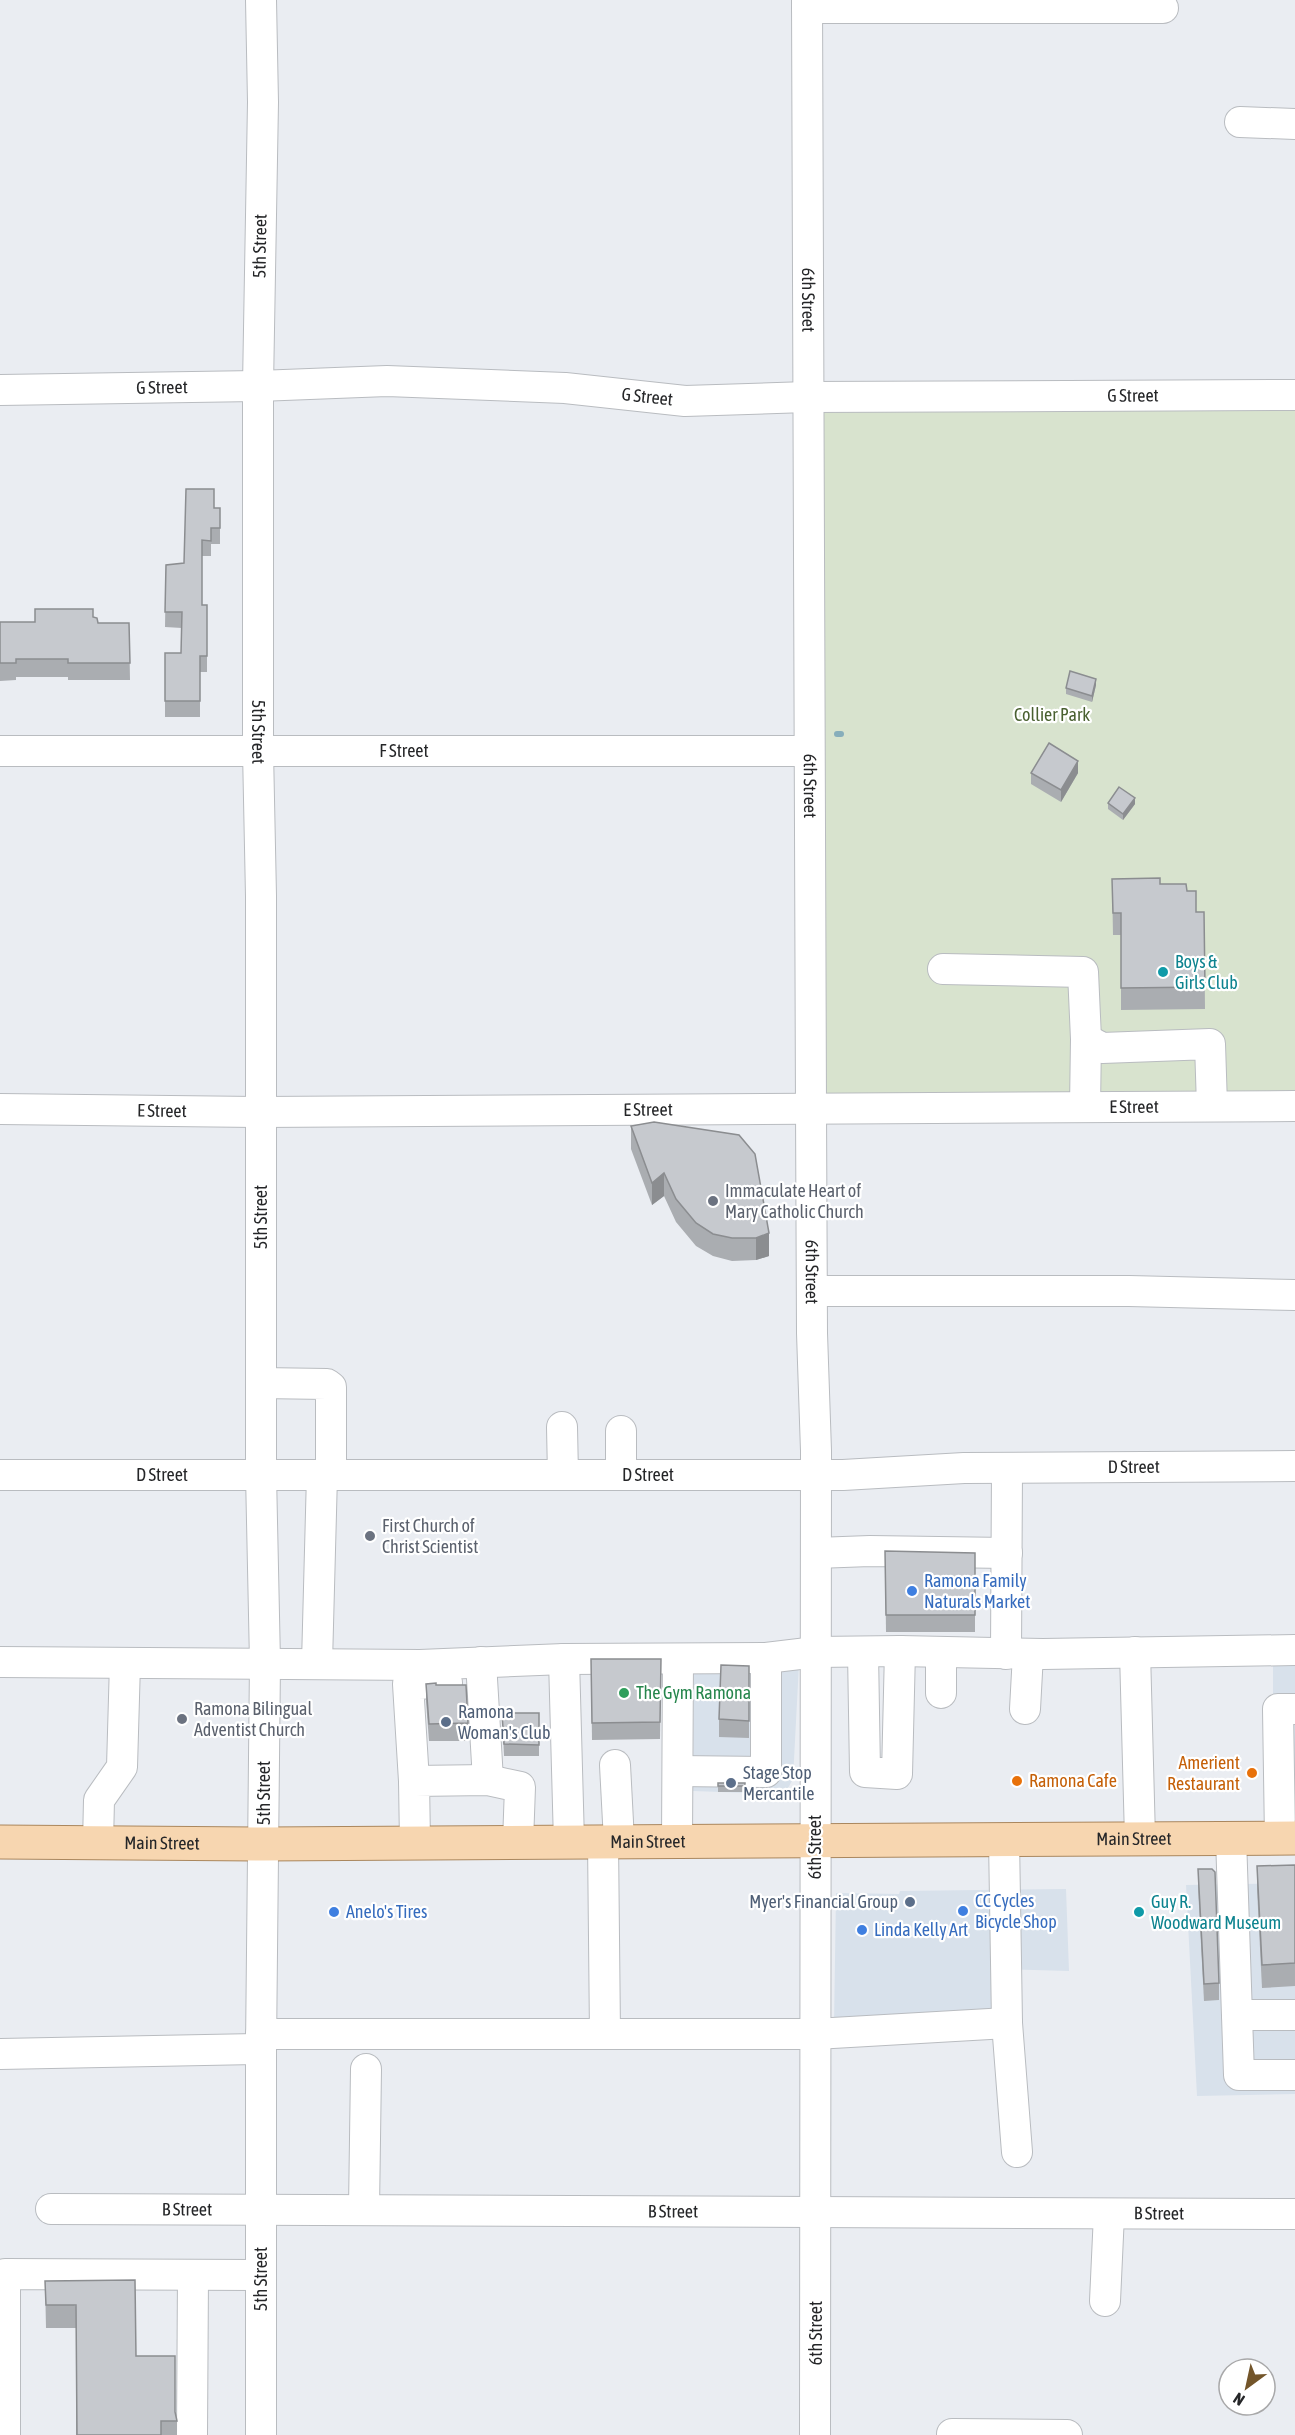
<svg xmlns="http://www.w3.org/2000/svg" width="1295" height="2435" viewBox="0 0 1295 2435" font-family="'Asap Condensed',sans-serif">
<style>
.built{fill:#d8e1eb}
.green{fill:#d8e3ce}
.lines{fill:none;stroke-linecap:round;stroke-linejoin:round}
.stream{stroke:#87aebb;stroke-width:6}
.minor-casing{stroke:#b9bcc0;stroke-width:32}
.major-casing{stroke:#aa875e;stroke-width:35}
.minor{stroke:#fff;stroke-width:30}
.major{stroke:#f7d6b0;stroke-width:33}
.wall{fill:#aaadb1}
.shaded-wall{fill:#8b8d90}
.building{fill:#c6c9ce;stroke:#8b8d90;stroke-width:1.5}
.culture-dot{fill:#0f9aa8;stroke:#fff;stroke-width:2}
.worship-dot{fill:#6b7280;stroke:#fff;stroke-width:2}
.shop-dot{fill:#3f7fe0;stroke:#fff;stroke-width:2}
.leisure-dot{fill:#2e9e5b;stroke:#fff;stroke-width:2}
.service-dot{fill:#5c6f8a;stroke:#fff;stroke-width:2}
.food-dot{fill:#e8710a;stroke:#fff;stroke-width:2}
.labels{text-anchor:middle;stroke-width:4.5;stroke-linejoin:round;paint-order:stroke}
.street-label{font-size:18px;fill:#252628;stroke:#fff}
.park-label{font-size:18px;fill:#496030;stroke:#fff}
.culture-label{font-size:18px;fill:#0d838f;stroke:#fff;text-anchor:start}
.worship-label{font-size:18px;fill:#5b616d;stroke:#fff;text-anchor:start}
.shop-label{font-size:18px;fill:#366cbe;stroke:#fff;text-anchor:start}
.leisure-label{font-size:18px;fill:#27864d;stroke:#fff;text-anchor:start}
.service-label{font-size:18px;fill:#4e5e75;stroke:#fff;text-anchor:start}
.food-label{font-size:18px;fill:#c56008;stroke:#fff;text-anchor:end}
</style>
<rect width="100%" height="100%" fill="#eaedf2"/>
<g class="built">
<rect x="1273" y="1662" width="22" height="141"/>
<path d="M694,1663L799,1664L793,1779L787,1790L777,1794L693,1791Z"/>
<path d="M1295,1883V2094L1197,2096L1186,1885Z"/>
<path d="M1066,1889L1069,1971L994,1969L995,2020L834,2026L836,1893L899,1894L900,1891Z"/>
</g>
<path class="green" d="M1295,394V1105L811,1107L808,396Z"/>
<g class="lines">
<path class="stream" d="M837,734H841"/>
<defs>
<g id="minor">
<path id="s1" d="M261,0L263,102L258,386V751L261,896V1474L265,1662L261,2049V2435"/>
<path id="s2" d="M807,0L811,1108L812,1333L816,1451L815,2435"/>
<path d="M807,8H1163"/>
<path d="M1240,122L1295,124"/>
<path id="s3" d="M0,390L258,386L387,381L565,388L685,401L807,397L1295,395"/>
<path id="s4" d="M0,751H808"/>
<path d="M943,969L1083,972L1086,1039L1085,1107"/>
<path d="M1086,1039L1102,1048L1210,1044L1212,1106"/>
<path id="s5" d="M0,1109L260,1112L1295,1106"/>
<path d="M812,1291H1129L1295,1295"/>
<path d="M261,1383L327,1384L331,1387V1475"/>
<path d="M562,1427L563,1475"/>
<path d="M621,1431V1475"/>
<path id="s6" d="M0,1475H843L964,1468L1295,1466"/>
<path d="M816,1553L870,1551L1007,1553"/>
<path d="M863,1652L865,1772L897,1774L900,1651"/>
<path d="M1135,1652L1140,1838"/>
<path d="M941,1653V1693"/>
<path d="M1006,1654L1007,1468"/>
<path d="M564,1659L569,1842"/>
<path d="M0,1662L420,1665L564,1659L766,1658L816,1652L900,1651L1043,1654L1295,1650"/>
<path d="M481,1662L488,1780"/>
<path d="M317,1663L322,1475"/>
<path d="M1025,1709L1028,1654"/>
<path d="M615,1765L619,1841"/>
<path d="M678,1771L766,1772V1658"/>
<path d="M414,1781L408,1684L447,1683"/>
<path d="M1231,1838L1239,2075H1295"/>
<path d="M1280,1838L1278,1709H1295"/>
<path d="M1004,1839L1007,2023L1017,2152"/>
<path d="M603,1841L605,2034"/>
<path d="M677,1841L678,1659"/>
<path d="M415,1842L414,1781L488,1780L520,1787L518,1842"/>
<path d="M98,1843L99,1800L122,1767L125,1663"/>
<path d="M1237,2015H1295"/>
<path d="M261,2034H815L1007,2023"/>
<path d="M0,2054L261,2049"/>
<path id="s7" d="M51,2209L1295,2214"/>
<path d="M364,2209L366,2069"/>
<path d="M1105,2301L1109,2214"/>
<path d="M952,2434L1067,2435"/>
<path d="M5,2435V2274L261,2275"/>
<path d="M192,2435L193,2275"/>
</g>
<g id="major">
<path id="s8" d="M0,1842L264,1844L1295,1838"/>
</g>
</defs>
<use href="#minor" class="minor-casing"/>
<use href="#major" class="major-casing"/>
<use href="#minor" class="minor"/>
<use href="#major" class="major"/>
</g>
<g class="wall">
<path d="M214,508H220V544H211V556H202V605H207V672H200V717H165V653H181L182,628L165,627L166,565L184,563Z"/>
<path d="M93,617L98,623H129L130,680H68V677H16V680L0,681V622H35Z"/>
<path d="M1096,685L1092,702L1066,694V688Z"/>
<path d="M1031,773H1078L1061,802L1031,784Z"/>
<path d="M1108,803L1135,804L1123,820L1108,809Z"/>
<path d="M1112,879L1160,884L1187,891L1196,912H1204L1205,1009L1121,1010V935H1113Z"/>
<path d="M631,1126L739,1135L769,1256L756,1260L732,1261L713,1256L696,1246L676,1222L664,1196L652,1205L631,1149Z"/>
<path d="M885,1551L975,1553V1632H886Z"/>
<path d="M591,1659H661L660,1739L592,1740Z"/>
<path d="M749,1666V1738L719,1737V1719Z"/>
<path d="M426,1684L436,1685L468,1723V1741H429L426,1701Z"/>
<path d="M502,1713H539V1756H504Z"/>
<rect x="718" y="1783" width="27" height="9"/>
<path d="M1295,1865V1986L1262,1988L1257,1889V1866Z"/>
<path d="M1198,1869L1219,1983V2000L1204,2001L1198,1887Z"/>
<path d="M45,2281L136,2356L175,2413L177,2421V2435H76V2328H46Z"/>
</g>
<g class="shaded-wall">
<path d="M1096,679V685L1092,702V696Z"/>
<path d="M1078,761V773L1061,802V790Z"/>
<path d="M1135,798V804L1123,820V814Z"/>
<path d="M664,1173V1196L652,1205V1183Z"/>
<path d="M769,1233V1256L756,1260V1238Z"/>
</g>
<g class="building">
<path d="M186,489H214V508H220V528H211V541L202,540V605H207V656H200V701H165V653H181L182,612H165L166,565L184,563Z"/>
<path d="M35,609H93V617L97,618L98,623H129L130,663H68V659H16V663H0V622H35Z"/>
<path d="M1070,671L1096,679L1092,696L1066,688Z"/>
<path d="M1049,743L1078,761L1061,790L1031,773Z"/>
<path d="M1119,787L1135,798L1123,814L1108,803Z"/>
<path d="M1160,878V884H1186L1187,891H1196V912H1204L1205,987L1121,988V913H1113L1112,879Z"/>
<path d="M654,1122L739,1135L755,1154L769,1233L756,1238H732L713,1234L696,1223L676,1199L664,1173L652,1183L631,1126Z"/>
<path d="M885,1551L975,1553V1615H886Z"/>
<path d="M591,1659H661L660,1722L592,1723Z"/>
<path d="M721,1665L749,1666V1721L719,1719Z"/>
<path d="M436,1683V1685H466L468,1723L429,1724L426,1684Z"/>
<path d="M502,1713H539V1745L504,1744Z"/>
<rect x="718" y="1783" width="27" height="3"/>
<path d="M1295,1865V1963L1262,1965L1257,1866Z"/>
<path d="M1198,1869H1212L1215,1872L1219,1983L1204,1984Z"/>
<path d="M135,2280L136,2356H175V2412L177,2421H161V2435H77L76,2305H46L45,2281Z"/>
</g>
<g class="culture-dot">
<circle cx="1163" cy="972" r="6"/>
<circle cx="1139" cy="1912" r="6"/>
</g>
<g class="worship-dot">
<circle cx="713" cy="1201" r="6"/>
<circle cx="370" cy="1536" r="6"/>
<circle cx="182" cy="1719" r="6"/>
</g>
<g class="shop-dot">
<circle cx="912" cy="1591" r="6"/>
<circle cx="963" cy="1911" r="6"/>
<circle cx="334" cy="1912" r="6"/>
<circle cx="862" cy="1930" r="6"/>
</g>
<circle class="leisure-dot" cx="624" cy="1693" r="6"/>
<g class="service-dot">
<circle cx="446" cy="1722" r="6"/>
<circle cx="731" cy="1783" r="6"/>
<circle cx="910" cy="1902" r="6"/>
</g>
<g class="food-dot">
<circle cx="1252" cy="1773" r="6"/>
<circle cx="1017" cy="1781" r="6"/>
</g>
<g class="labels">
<g class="street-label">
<text transform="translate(260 246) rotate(-89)" y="6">5th Street</text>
<text dy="6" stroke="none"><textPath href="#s2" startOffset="300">6th Street</textPath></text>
<text dy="6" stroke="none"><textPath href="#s3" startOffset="162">G Street</textPath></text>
<text dy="6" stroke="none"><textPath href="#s3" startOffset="1134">G Street</textPath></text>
<text dy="6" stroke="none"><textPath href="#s3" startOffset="648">G Street</textPath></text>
<text dy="6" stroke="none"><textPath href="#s1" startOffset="732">5th Street</textPath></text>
<text dy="6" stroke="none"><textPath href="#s4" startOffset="404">F Street</textPath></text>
<text dy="6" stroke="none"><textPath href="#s2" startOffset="786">6th Street</textPath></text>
<text dy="6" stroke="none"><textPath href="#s5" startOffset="1134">E Street</textPath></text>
<text dy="6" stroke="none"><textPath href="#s5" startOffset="648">E Street</textPath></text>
<text dy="6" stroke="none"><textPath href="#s5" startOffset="162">E Street</textPath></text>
<text transform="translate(261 1217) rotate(-90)" y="6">5th Street</text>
<text dy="6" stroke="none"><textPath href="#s2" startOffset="1272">6th Street</textPath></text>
<text dy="6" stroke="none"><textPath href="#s6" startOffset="1134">D Street</textPath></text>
<text dy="6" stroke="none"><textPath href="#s6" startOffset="162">D Street</textPath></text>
<text dy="6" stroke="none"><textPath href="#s6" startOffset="648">D Street</textPath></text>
<text transform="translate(264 1793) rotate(-90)" y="6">5th Street</text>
<text dy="6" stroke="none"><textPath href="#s8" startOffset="1134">Main Street</textPath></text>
<text dy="6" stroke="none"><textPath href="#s8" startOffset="648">Main Street</textPath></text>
<text dy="6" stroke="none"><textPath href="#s8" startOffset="162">Main Street</textPath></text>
<text transform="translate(815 1847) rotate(-90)" y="6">6th Street</text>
<text dy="6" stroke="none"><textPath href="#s7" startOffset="136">B Street</textPath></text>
<text dy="6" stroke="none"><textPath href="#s7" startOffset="622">B Street</textPath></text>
<text dy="6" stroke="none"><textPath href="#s7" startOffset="1108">B Street</textPath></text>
<text transform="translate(261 2279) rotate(-90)" y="6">5th Street</text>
<text transform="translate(816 2333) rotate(-90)" y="6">6th Street</text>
</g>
<g class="park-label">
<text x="1052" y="721">Collier Park</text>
</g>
<g class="culture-label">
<text x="1175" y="968">Boys &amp;<tspan x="1175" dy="21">Girls Club</tspan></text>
<text x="1151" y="1908">Guy R.<tspan x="1151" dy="21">Woodward Museum</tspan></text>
</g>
<g class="worship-label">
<text x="725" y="1197">Immaculate Heart of<tspan x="725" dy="21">Mary Catholic Church</tspan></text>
<text x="382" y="1532">First Church of<tspan x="382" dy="21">Christ Scientist</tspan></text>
<text x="194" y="1715">Ramona Bilingual<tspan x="194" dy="21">Adventist Church</tspan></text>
</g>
<g class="shop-label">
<text x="924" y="1587">Ramona Family<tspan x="924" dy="21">Naturals Market</tspan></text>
<text x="975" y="1907">CC Cycles<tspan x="975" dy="21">Bicycle Shop</tspan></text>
<text x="346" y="1918">Anelo's Tires</text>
<text x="874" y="1936">Linda Kelly Art</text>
</g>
<g class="leisure-label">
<text x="636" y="1699">The Gym Ramona</text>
</g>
<g class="service-label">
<text x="458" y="1718">Ramona<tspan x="458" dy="21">Woman's Club</tspan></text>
<text x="743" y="1779">Stage Stop<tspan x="743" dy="21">Mercantile</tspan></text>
<text x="898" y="1908" text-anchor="end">Myer's Financial Group</text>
</g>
<g class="food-label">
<text x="1240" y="1769">Amerient<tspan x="1240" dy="21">Restaurant</tspan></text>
<text x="1029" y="1787" text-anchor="start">Ramona Cafe</text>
</g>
</g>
<g transform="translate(1247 2387) rotate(213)"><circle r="28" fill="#ffffff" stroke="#a8a8a9" stroke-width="1.5"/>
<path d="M0-4.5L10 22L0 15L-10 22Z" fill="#73552a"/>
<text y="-9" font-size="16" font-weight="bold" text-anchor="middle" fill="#252628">N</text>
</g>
</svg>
